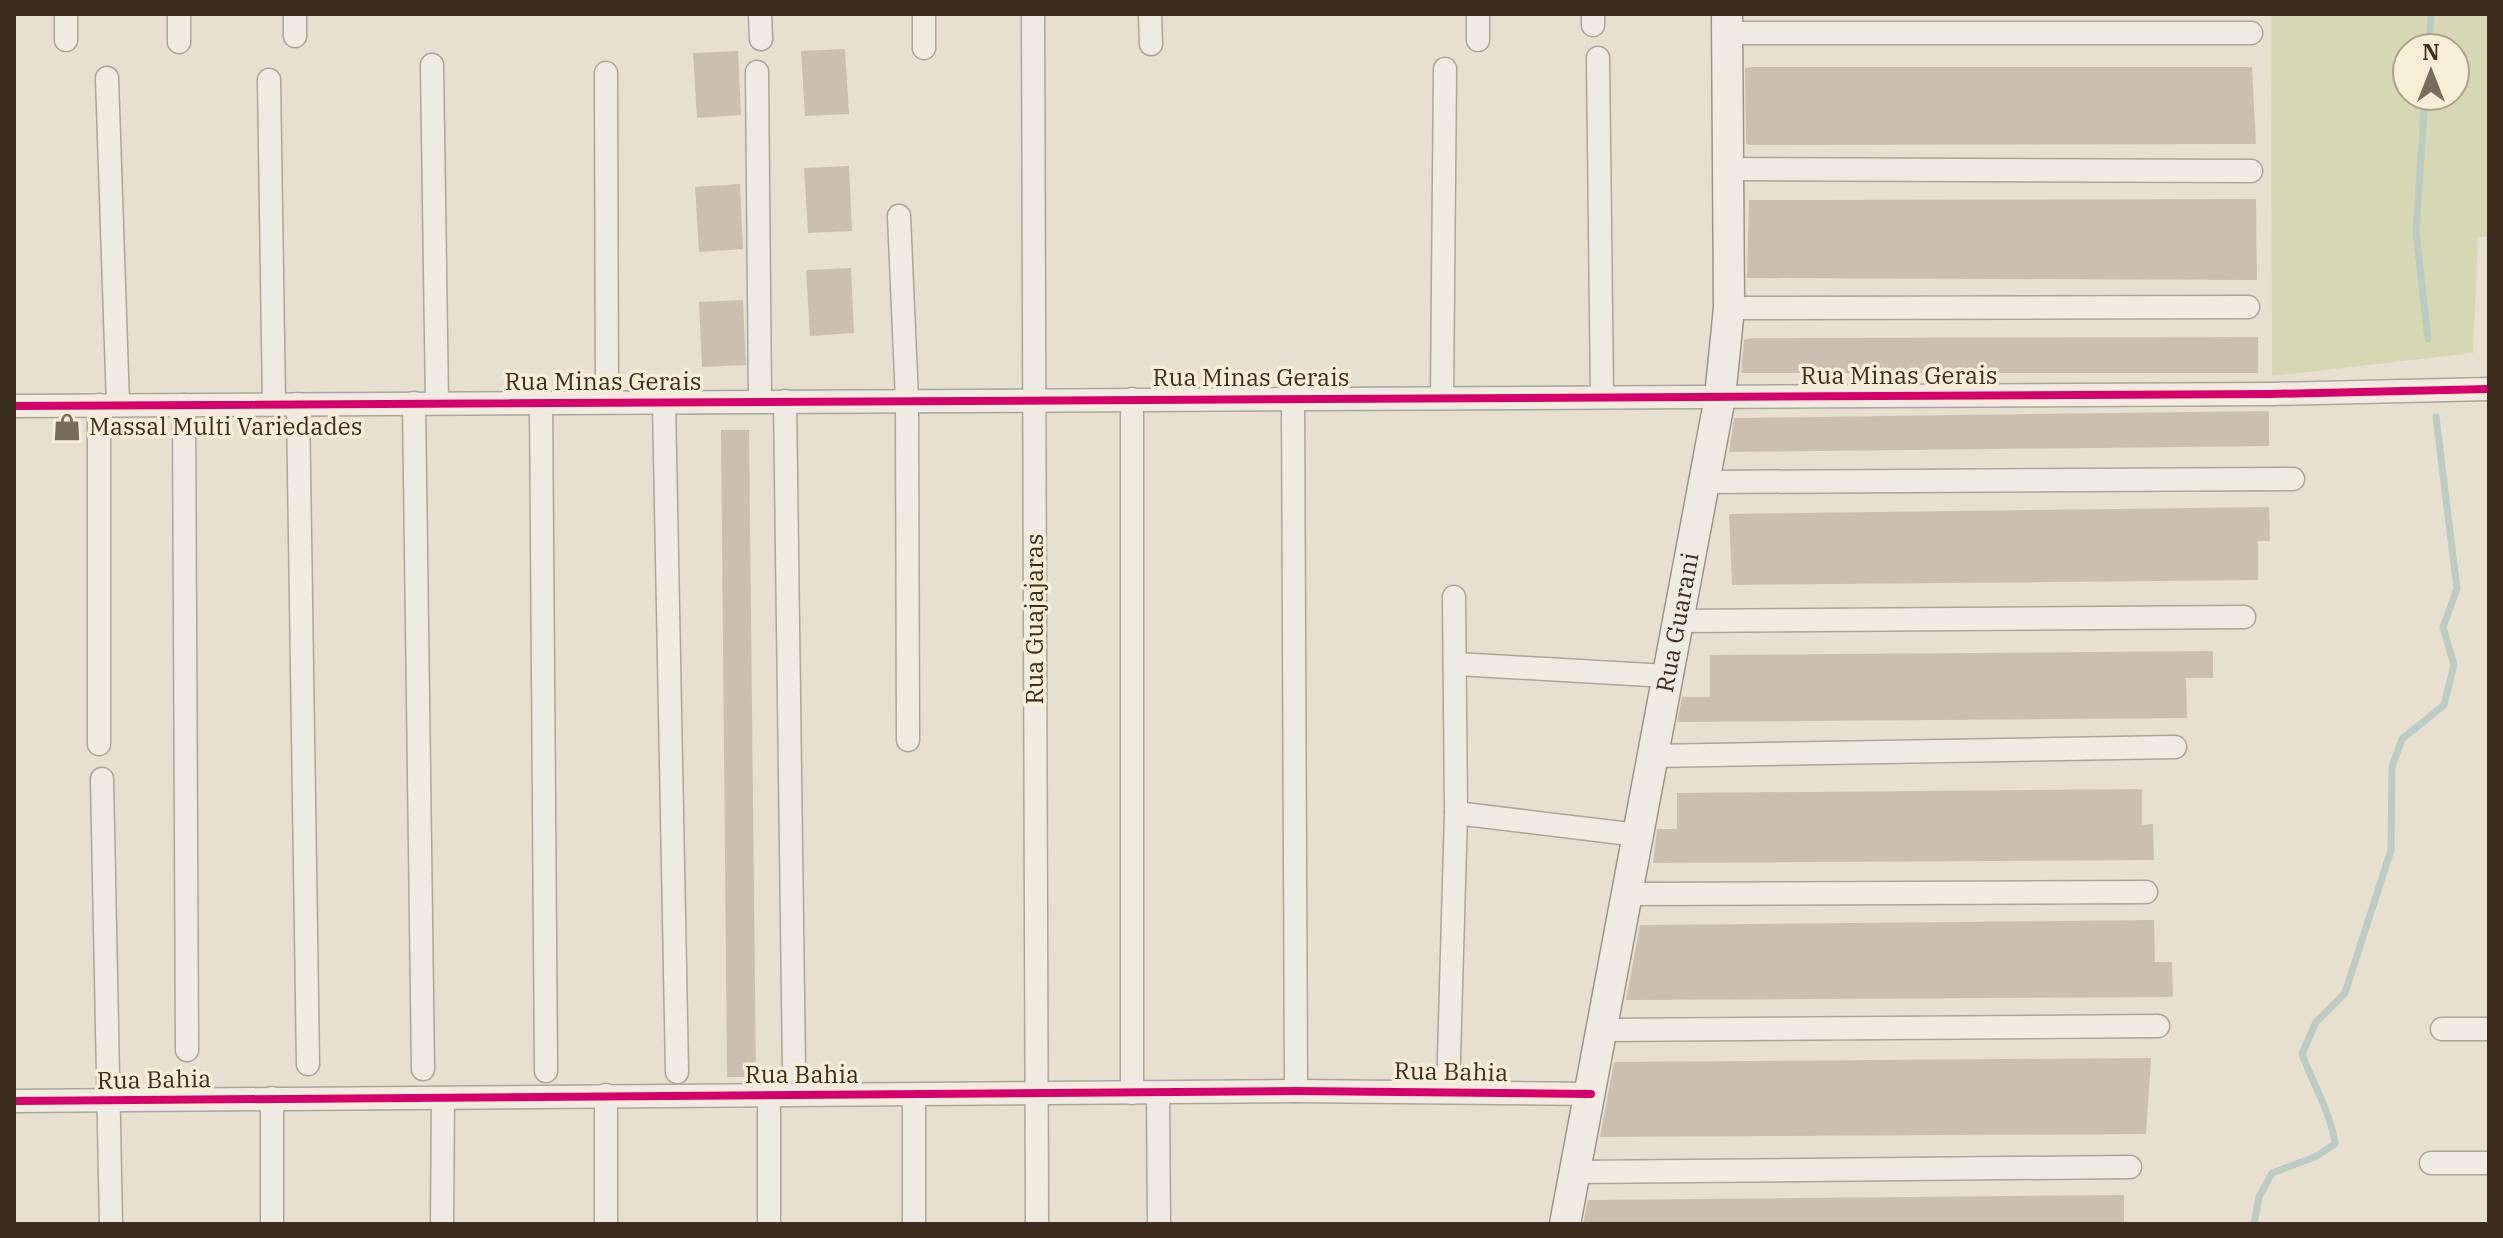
<svg xmlns="http://www.w3.org/2000/svg" width="2503" height="1238" viewBox="0 0 2503 1238" font-family="'IBM Plex Serif',serif">
<style>
.green{fill:#d6d7b3;fill-rule:evenodd}
.lines{fill:none;stroke-linecap:round;stroke-linejoin:round}
.stream{stroke:#bcccc2;stroke-width:7}
.building{fill:#cbbfb2}
.street-casing{stroke:#ada599;stroke-width:25}
.secondary-casing{stroke:#9c958a;stroke-width:33}
.street{stroke:#efebe3;stroke-width:22}
.secondary{stroke:#efebe3;stroke-width:30}
.cycleway-casing{stroke:#f7eed8;stroke-width:13}
.cycleway{stroke:#d6006c;stroke-width:8}
.labels{text-anchor:middle;stroke-width:7;stroke-linejoin:round;paint-order:stroke}
.street-label{font-size:24px;fill:#3d2e20;stroke:#f7eed8}
.poi-label{font-size:24px;fill:#3d2e20;stroke:#f7eed8;text-anchor:start}
</style>
<rect width="100%" height="100%" fill="#e7e0d1"/>
<path class="green" d="M2271,14H2489V236L2478,237L2473,353L2272,376ZM2407,48H2455V96H2407Z"/>
<g class="lines">
<g class="stream">
<path d="M2429,48L2431,14"/>
<path d="M2425,96L2416,232L2428,339"/>
<path d="M2254,1224L2259,1197L2272,1173L2315,1157L2335,1144C2331,1113 2313,1084 2302,1054L2316,1022L2345,993L2391,850L2392,767L2402,739L2444,705L2454,665L2443,627L2457,589L2436,417"/>
</g>
</g>
<g class="building">
<path d="M845,49L849,114L805,116L801,51Z"/>
<path d="M738,51L741,115L697,118L693,53Z"/>
<path d="M1752,67H2252L2256,144L1749,145L1746,143L1745,68Z"/>
<path d="M849,166L852,231L808,233L804,168Z"/>
<path d="M740,184L743,249L699,252L695,187Z"/>
<path d="M2256,199L2257,280L1747,278L1749,200Z"/>
<path d="M851,268L854,333L810,336L806,270Z"/>
<path d="M743,300L746,365L702,367L699,302Z"/>
<path d="M2258,337V373H1741L1744,340L1751,338Z"/>
<path d="M2269,411V446L1729,452L1734,418Z"/>
<path d="M721,430H749L756,1077H727Z"/>
<path d="M2269,507L2270,541H2258V580L1732,585L1729,514Z"/>
<path d="M2213,651V678H2186L2187,718L1677,722L1682,697H1710V655Z"/>
<path d="M2142,789V825L2153,824L2154,860L1653,863L1657,829H1677V793Z"/>
<path d="M2154,920L2155,962H2172L2173,997L1626,1000L1640,925Z"/>
<path d="M2151,1058L2146,1134L1600,1137L1614,1062Z"/>
<path d="M2124,1195V1224H1583L1588,1200Z"/>
</g>
<g class="lines">
<defs>
<g id="street">
<path d="M760,14L761,39"/>
<path d="M924,14V48"/>
<path d="M1033,14L1037,1224"/>
<path d="M1150,14L1151,44"/>
<path d="M1478,14V40"/>
<path d="M1593,25V14"/>
<path d="M1727,33H2251"/>
<path d="M295,36V14"/>
<path d="M66,40V14"/>
<path d="M179,42V14"/>
<path d="M1598,58L1602,396"/>
<path d="M432,65L437,403"/>
<path d="M757,72L760,401"/>
<path d="M606,73L607,402"/>
<path d="M107,78L118,405"/>
<path d="M269,80L274,404"/>
<path d="M1728,169L2251,171"/>
<path d="M899,216L907,400L908,740"/>
<path d="M1729,308L2248,307"/>
<path d="M1442,397L1445,69"/>
<path d="M1293,398L1296,1091"/>
<path d="M1132,399V1093"/>
<path d="M785,401L794,1071"/>
<path d="M664,402L677,1072"/>
<path d="M414,403L423,1069"/>
<path d="M541,403L546,1071"/>
<path d="M298,404L308,1064"/>
<path d="M99,405V744"/>
<path d="M184,405L187,1050"/>
<path d="M14,406L2271,394L2489,389"/>
<path d="M1705,482L2293,479"/>
<path d="M1679,621L2244,617"/>
<path d="M1457,664L1667,676"/>
<path d="M1653,756L2175,747"/>
<path d="M102,779L111,1224"/>
<path d="M1456,813L1638,835"/>
<path d="M1628,894L2146,892"/>
<path d="M2442,1029H2489"/>
<path d="M1602,1030L2158,1026"/>
<path d="M1448,1092L1456,813L1454,597"/>
<path d="M1158,1093L1159,1224"/>
<path d="M606,1095V1224"/>
<path d="M914,1095V1224"/>
<path d="M769,1096V1224"/>
<path d="M14,1101L1296,1091L1591,1094"/>
<path d="M2431,1163H2489"/>
<path d="M1575,1172L2130,1167"/>
<path d="M272,1224V1098"/>
<path d="M442,1224L443,1098"/>
</g>
<g id="secondary">
<path id="s1" d="M1565,1224L1720,397L1729,308L1727,14"/>
</g>
</defs>
<use href="#street" class="street-casing"/>
<use href="#secondary" class="secondary-casing"/>
<use href="#street" class="street"/>
<use href="#secondary" class="secondary"/>
<defs>
<g id="cycleway">
<path d="M14,406L2271,394L2489,389"/>
<path d="M14,1101L1296,1091L1591,1094"/>
</g>
</defs>
<use href="#cycleway" class="cycleway-casing"/>
<use href="#cycleway" class="cycleway"/>
</g>
<defs>
<symbol id="shop-bare" viewBox="-9 -9 18 18"><path d="M-5-2.5h2.3a2.7 3.5 0 0 1 5.4 0H5L5.5 6h-11ZM-1.5-2.5h3a1.5 2.3 0 0 0-3 0Z" fill="#786c5e" stroke="#f7eed8" stroke-width="2.5" paint-order="stroke"/></symbol>
</defs>
<g fill-rule="evenodd">
<use href="#shop-bare" x="47" y="407" width="40" height="40"/>
</g>
<g class="labels">
<g class="street-label">
<text x="1899" y="384">Rua Minas Gerais</text>
<text x="1251" y="386">Rua Minas Gerais</text>
<text x="603" y="390">Rua Minas Gerais</text>
<text transform="translate(1035 619) rotate(-90)" y="8">Rua Guajajaras</text>
<text dy="8" stroke="none"><textPath href="#s1" startOffset="612">Rua Guarani</textPath></text>
<text transform="translate(1451 1072) rotate(1)" y="8">Rua Bahia</text>
<text x="802" y="1083">Rua Bahia</text>
<text transform="translate(154 1080) rotate(-1)" y="8">Rua Bahia</text>
</g>
<g class="poi-label">
<text x="89" y="435">Massal Multi Variedades</text>
</g>
</g>
<rect width="2503" height="1238" fill="none" stroke="#3d2e20" stroke-width="32"/>
<g transform="translate(2431 72)"><circle r="38" fill="#f7eed8" stroke="#ada18e" stroke-width="2"/>
<path d="M0-6L14 30L0 20L-14 30Z" fill="#786c5e"/>
<text y="-12" font-size="22" font-weight="bold" text-anchor="middle" fill="#3d2e20">N</text>
</g>
</svg>
